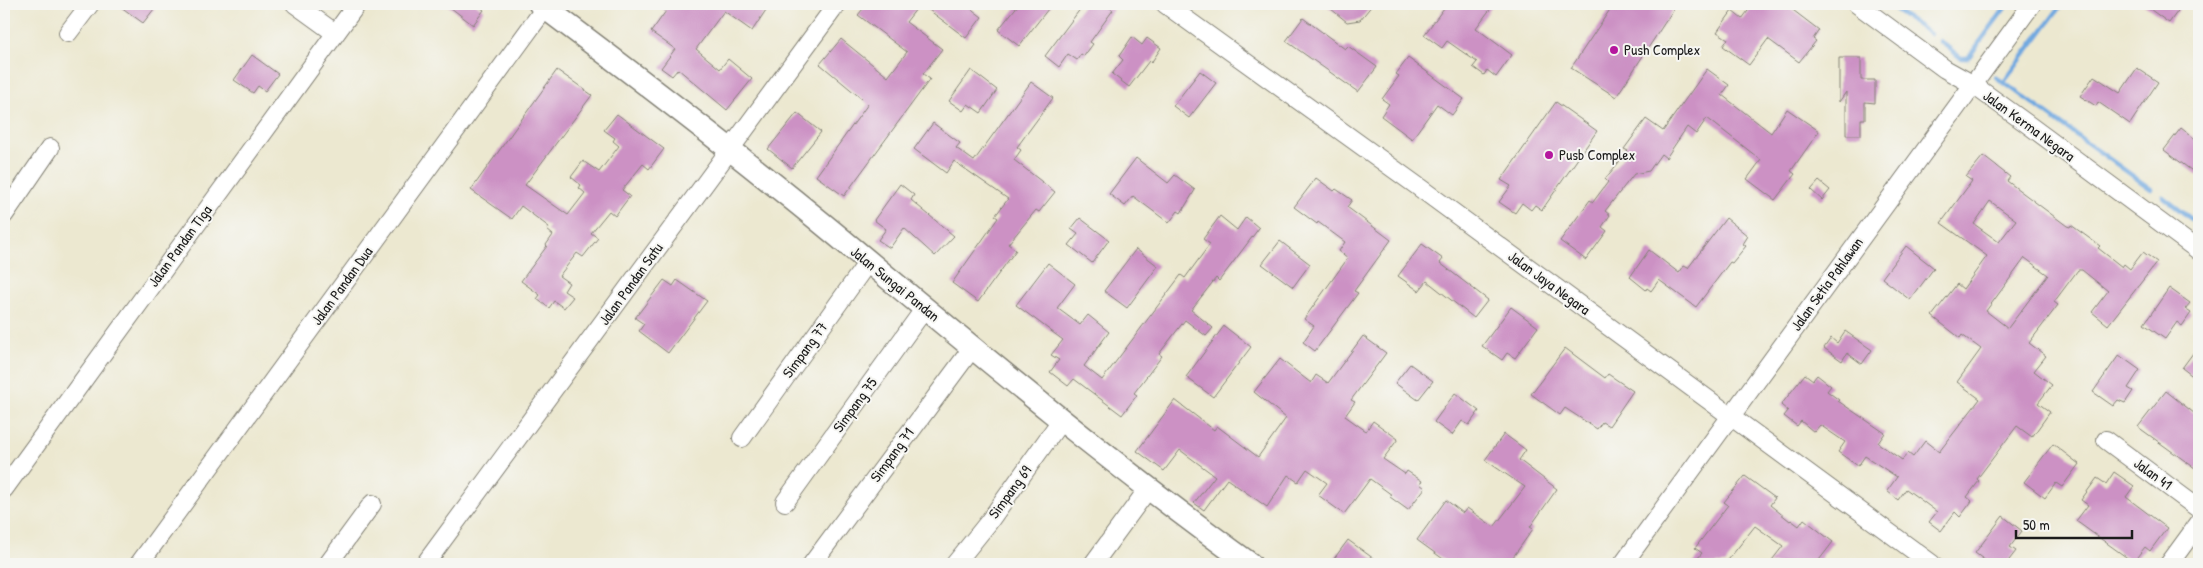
<svg xmlns="http://www.w3.org/2000/svg" width="2203" height="568" viewBox="0 0 2203 568" font-family="'Patrick Hand',sans-serif">
<style>
.lines{fill:none;stroke-linecap:round;stroke-linejoin:round}
.stream{stroke:#71a9e0;stroke-width:4.5}
.building{fill:#cc91c4;fill-rule:evenodd}
.minor-casing{stroke:#848276;stroke-width:20}
.tertiary-casing{stroke:#848276;stroke-width:25}
.minor{stroke:#fff;stroke-width:18}
.tertiary{stroke:#fff;stroke-width:22}
.poi-dot{fill:#b5179e;stroke:#f6f6f2;stroke-width:2}
.labels{text-anchor:middle;stroke-width:4;stroke-linejoin:round;paint-order:stroke}
.poi-label{font-size:15px;fill:#1c1c1c;stroke:#f6f6f2;text-anchor:start}
.street-label{font-size:15px;fill:#1c1c1c;stroke:#f6f6f2}
</style>
<rect width="100%" height="100%" fill="#f6f6f2"/>
<filter id="ink" filterUnits="userSpaceOnUse"><feTurbulence type="fractalNoise" baseFrequency=".02" numOctaves="2"/><feDisplacementMap in="SourceGraphic" scale="10" xChannelSelector="R" yChannelSelector="G"/><feConvolveMatrix kernelMatrix="1 2 1 2 8 2 1 2 1" color-interpolation-filters="sRGB"/></filter>
<filter id="wash" filterUnits="userSpaceOnUse"><feTurbulence type="fractalNoise" baseFrequency=".0096" numOctaves="4" result="noise"/><feDisplacementMap in="SourceGraphic" scale="20" xChannelSelector="R" yChannelSelector="G"/><feGaussianBlur stdDeviation="1.12" result="paint"/><feColorMatrix in="noise" values="0 0 0 0 0 0 0 0 0 0 0 0 0 0 0 0 0 1.4 0 .05"/><feComposite in="paint" operator="in"/></filter>
<g filter="url(#wash)">
<rect width="100%" height="100%" fill="#ece8d0"/>
<g class="lines">
<g class="stream">
<path d="M1888,4L1930,34"/>
<path d="M1940,41L1961,58H1968L2008,4"/>
<path d="M1996,77L2151,189"/>
<path d="M2004,82L2062,4"/>
<path d="M2163,197L2199,225"/>
</g>
</g>
<g id="blocks">
<g class="building">
<path d="M117,4H158L143,23Z"/>
<path d="M446,4H476L484,10L473,25Z"/>
<path d="M656,4H770L752,31L724,11L696,49L720,69L728,59L752,79L727,110L678,69L672,76L661,68L675,49L651,32L666,11Z"/>
<path d="M867,4H920L906,22L942,49L923,74L930,79L844,196L816,176L868,104L820,64L841,39L888,77L907,52L858,15Z"/>
<path d="M921,4H965L982,17L966,38Z"/>
<path d="M1019,4H1052L1019,46L998,30Z"/>
<path d="M1084,4H1104L1113,10L1090,42L1093,44L1084,56L1081,54L1077,60L1068,54L1059,67L1045,56Z"/>
<path d="M1325,4H1373L1360,20L1347,22Z"/>
<path d="M1447,4H1494L1476,28L1512,55L1496,77L1487,70L1484,75L1473,67L1477,62L1447,41L1442,48L1424,35Z"/>
<path d="M1621,4H1677L1616,97L1571,68L1611,8L1616,11Z"/>
<path d="M1753,4H1785L1819,30L1813,39L1816,41L1799,62L1768,39L1749,65L1723,46L1728,39L1717,32L1732,11L1742,19Z"/>
<path d="M2143,4H2183L2169,23Z"/>
<path d="M1303,18L1345,49L1348,46L1377,67L1358,92L1286,41Z"/>
<path d="M1132,37L1142,45L1147,38L1161,48L1151,63L1149,61L1129,87L1112,74L1123,60L1119,56Z"/>
<path d="M252,55L278,74L265,91L258,86L253,93L234,80Z"/>
<path d="M1408,58L1464,99L1452,115L1437,104L1412,139L1381,116L1389,104L1382,99L1399,76L1396,74Z"/>
<path d="M1839,58H1861V80H1875V103L1865,102V119H1861V135H1846V92L1839,102Z"/>
<path d="M2137,68L2158,82L2130,124L2098,102L2096,106L2080,96L2094,76L2120,93Z"/>
<path d="M1707,69L1729,85L1722,95L1771,133L1787,109L1819,131L1791,171L1795,174L1775,200L1747,179L1761,160L1707,118L1696,134L1687,127L1666,158L1661,154L1649,171L1634,174L1605,211L1610,215L1602,227L1607,231L1586,260L1560,241L1590,200L1593,202L1608,182L1605,179L1628,151L1624,149L1646,119L1663,131Z"/>
<path d="M557,70L592,95L525,185L568,215L585,193L579,188L581,185L571,177L583,161L599,172L619,146L613,141L615,138L604,130L617,114L664,149L649,169L643,164L622,190L630,196L615,216L609,211L591,233L598,238L583,257L577,253L559,276L569,283L564,291L573,297L564,308L554,301L549,308L537,299L540,295L521,281L547,246L546,245L553,235L547,230L549,227L521,206L512,219L471,190Z"/>
<path d="M971,70L997,90L981,113L968,104L963,111L949,101Z"/>
<path d="M1200,71L1216,83L1189,118L1173,106Z"/>
<path d="M1031,82L1053,98L1017,147L1021,150L1014,160L1055,192L1039,212L1036,210L1008,244L1016,250L978,302L952,283L998,218L995,216L1008,199L954,161L946,173L914,149L933,123L960,143L956,148L974,161Z"/>
<path d="M1556,102L1597,131L1542,210L1535,205L1531,210L1522,203L1515,213L1499,202L1511,186L1501,180Z"/>
<path d="M797,113L821,132L792,168L768,149Z"/>
<path d="M2181,128L2199,142V176L2164,150Z"/>
<path d="M1983,156L2010,177L2007,181L2067,226L2070,227L2071,225L2100,246L2098,248L2122,267L2124,264L2130,269L2143,252L2157,262L2108,325L2092,312L2108,291L2082,270H2078L2054,302L2058,305L2029,343L2046,356L2034,371L2052,385L2038,403L2050,412L2032,437L2017,426L1977,479L1979,481L1967,497L1972,501L1960,517L1955,512L1941,531L1929,522L1937,512L1917,497L1906,489L1898,500L1887,491L1897,477L1865,456L1858,466L1838,452L1845,442L1820,425L1814,432L1801,421L1797,426L1784,416L1788,411L1781,405L1805,374L1813,380L1817,375L1831,386L1827,391L1839,400L1838,401L1885,433L1878,443L1902,460L1908,453L1913,457L1925,441L1939,452L1980,399L1957,382L1981,349L1962,335L1960,338L1932,316L1957,284L1963,289L1987,256L1941,223L1972,181L1966,177ZM1990,201L2016,220L1999,242L1974,224ZM2025,258L2048,275L2008,328L1986,311Z"/>
<path d="M1136,158L1168,183L1175,175L1195,190L1181,213L1178,211L1169,223L1133,196L1125,206L1109,194Z"/>
<path d="M1316,178L1334,191L1336,189L1352,200L1347,207L1391,240L1354,291L1358,293L1315,351L1303,342L1314,326L1304,319L1348,258L1339,251L1345,242L1318,222L1317,224L1294,207Z"/>
<path d="M1819,181L1830,190L1822,200L1811,190Z"/>
<path d="M900,184L914,195L911,200L954,236L935,256L904,228L890,248L878,240L886,229L874,220Z"/>
<path d="M1220,216L1237,230L1246,217L1259,228L1219,281L1216,278L1191,310L1213,328L1206,336L1185,320L1159,354L1162,356L1134,393L1137,395L1122,415L1074,379L1068,386L1050,372L1059,360L1051,355L1063,340L1016,305L1048,263L1075,284L1057,308L1080,325L1088,315L1109,332L1084,366L1102,380L1181,275L1185,278L1210,244L1203,239Z"/>
<path d="M1080,218L1109,240L1092,263L1069,245L1078,234L1071,229Z"/>
<path d="M1726,218L1748,236L1743,244L1746,246L1732,263L1730,262L1696,307L1659,280L1651,291L1647,288L1646,290L1630,277L1649,250L1679,273L1684,266L1688,268Z"/>
<path d="M1280,241L1310,264L1293,287L1262,264Z"/>
<path d="M1422,244L1443,259L1440,263L1488,300L1474,318L1427,281L1419,291L1398,276Z"/>
<path d="M1906,246L1934,268L1910,300L1882,278Z"/>
<path d="M1136,249L1158,266L1127,308L1104,291Z"/>
<path d="M664,280L673,286L677,280L707,301L668,353L639,331L644,324L635,318Z"/>
<path d="M2169,288L2190,303L2185,309L2191,313L2182,326L2177,322L2165,339L2144,324Z"/>
<path d="M1511,307L1538,327L1515,358L1507,353L1502,360L1482,346Z"/>
<path d="M1224,326L1251,347L1213,397L1186,377Z"/>
<path d="M1845,331L1872,350L1862,364L1847,353L1842,361L1824,348L1831,338L1837,343Z"/>
<path d="M1363,336L1386,353L1351,400L1355,402L1345,416L1366,431L1373,421L1398,439L1383,459L1405,474L1407,471L1422,481L1420,484L1425,488L1408,510L1390,497L1392,495L1370,479L1344,514L1318,495L1327,483L1307,469L1298,482L1288,475L1267,507L1227,479L1204,510L1194,503L1215,476L1180,450L1164,471L1137,451L1175,400L1214,430L1217,426L1258,457L1286,418L1254,392L1280,359L1311,383L1316,375L1328,383Z"/>
<path d="M2199,345V381L2182,368Z"/>
<path d="M1565,348L1605,378L1608,374L1633,391L1609,426L1602,422L1597,429L1565,408L1560,415L1531,394Z"/>
<path d="M2119,355L2140,370L2128,388L2133,391L2125,403L2118,400L2113,406L2093,392Z"/>
<path d="M1410,364L1433,381L1418,400L1395,383Z"/>
<path d="M2166,391L2199,417V471L2138,427Z"/>
<path d="M1455,393L1479,411L1469,425L1462,421L1452,435L1434,422Z"/>
<path d="M1504,434L1526,450L1519,460L1557,489L1530,527L1533,529L1508,564H1450L1417,540L1446,500L1463,513L1467,508L1494,527L1525,487L1485,460Z"/>
<path d="M2053,444L2079,464L2062,487L2056,483L2045,498L2024,482Z"/>
<path d="M2114,472L2134,486L2126,497L2167,528L2150,551L2145,547L2133,562L2076,521L2088,505L2081,500L2097,478L2106,484Z"/>
<path d="M1745,476L1775,498L1770,505L1790,521L1791,520L1799,526L1804,519L1833,542L1816,564H1769L1783,546L1755,526L1725,564H1693L1702,553L1695,548L1728,505L1724,502Z"/>
<path d="M2003,516L2022,531L2010,547L2016,551L2006,564H1990L1975,553Z"/>
<path d="M1348,540L1381,564H1330Z"/>
</g>
</g>
</g>
<g filter="url(#ink)">
<use href="#blocks" fill-opacity="0" stroke="#848276" stroke-width="1"/>
<g class="lines">
<defs>
<g id="minor">
<path d="M295,4L335,33"/>
<path d="M1165,4L1416,185L1932,564"/>
<path d="M1857,4L1945,69L1972,84L2026,123L2199,251"/>
<path d="M68,33L90,4"/>
<path d="M4,215L50,148"/>
<path d="M742,438L868,262"/>
<path d="M2106,440L2199,509"/>
<path d="M4,489L357,4"/>
<path d="M785,502L925,308"/>
<path d="M139,564L545,8"/>
<path d="M328,564L372,504"/>
<path d="M425,564L837,4"/>
<path d="M812,564L973,347"/>
<path d="M955,564L988,523L1062,419"/>
<path d="M1093,564L1148,489"/>
<path d="M1623,564L2032,4"/>
<path d="M2169,564L2199,523"/>
</g>
<path id="tertiary" d="M540,4C639,78 738,154 834,233C970,346 1106,460 1250,564"/>
</defs>
<use href="#minor" class="minor-casing"/>
<use href="#tertiary" class="tertiary-casing"/>
<use href="#minor" class="minor"/>
<use href="#tertiary" class="tertiary"/>
</g>
</g>
<g class="poi-dot">
<circle cx="1614" cy="50" r="5"/>
<circle cx="1549" cy="155" r="5"/>
</g>
<g class="labels">
<g class="poi-label">
<text x="1624" y="55">Push Complex</text>
<text x="1559" y="160">Pusb Complex</text>
</g>
<g class="street-label">
<text transform="translate(2029 126) rotate(36)" y="5">Jalan Kerma Negara</text>
<text transform="translate(180 246) rotate(-54)" y="5">Jalan Pandan Tiga</text>
<text transform="translate(1549 283) rotate(36)" y="5">Jalan Jaya Negara</text>
<text transform="translate(631 284) rotate(-54)" y="5">Jalan Pandan Satu</text>
<text transform="translate(895 284) rotate(39)" y="5">Jalan Sungai Pandan</text>
<text transform="translate(1827 284) rotate(-54)" y="5">Jalan Setia Pahlawan</text>
<text transform="translate(342 286) rotate(-54)" y="5">Jalan Pandan Dua</text>
<text transform="translate(805 350) rotate(-54)" y="5">Simpang 77</text>
<text transform="translate(855 405) rotate(-54)" y="5">Simpang 75</text>
<text transform="translate(892 455) rotate(-54)" y="5">Simpang 71</text>
<text transform="translate(2153 474) rotate(36)" y="5">Jalan 41</text>
<text transform="translate(1010 492) rotate(-54)" y="5">Simpang 69</text>
</g>
</g>
<rect width="2203" height="568" fill="none" stroke="#f6f6f2" stroke-width="20"/>
<path d="M2016 530v8h116v-8" fill="none" stroke="#1c1c1c" stroke-width="2.5"/>
<text x="2023" y="530" font-size="15" fill="#1c1c1c" stroke="#f6f6f2" stroke-width="4" paint-order="stroke">50 m</text>
</svg>
